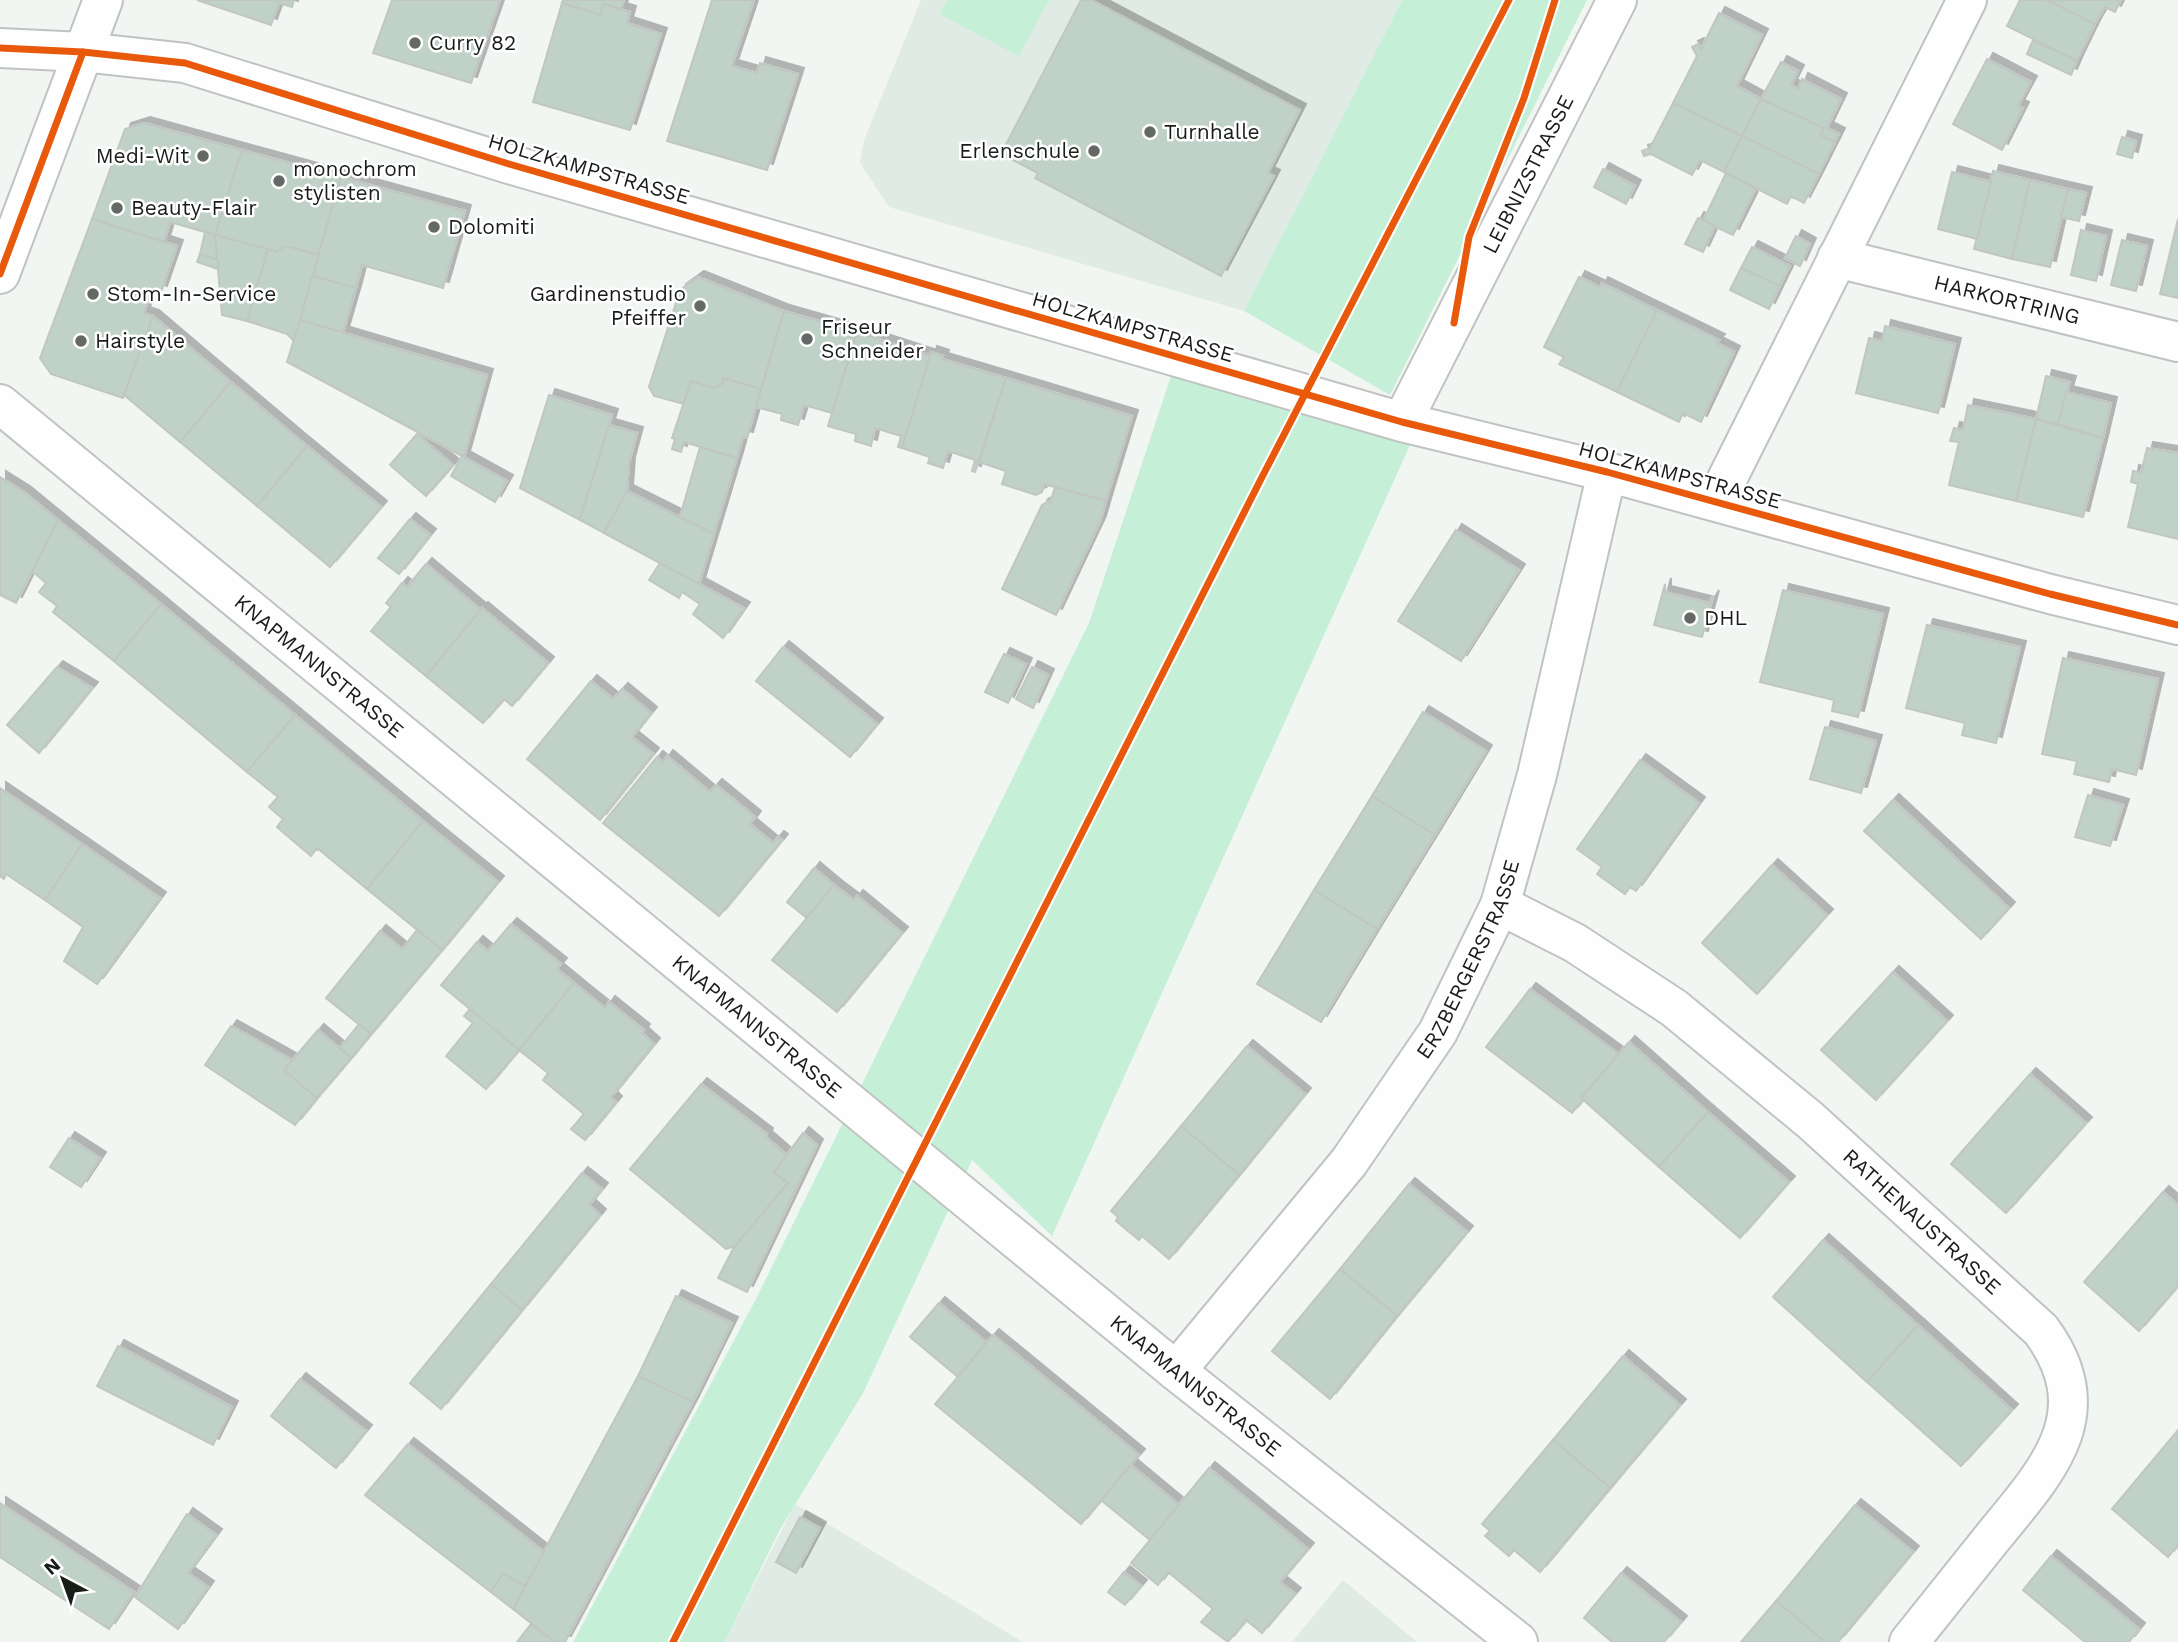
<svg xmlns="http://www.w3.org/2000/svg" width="2178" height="1642" viewBox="0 0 2178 1642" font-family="'Work Sans',sans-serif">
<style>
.built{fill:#dfebe4}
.green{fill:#c6efd8}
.building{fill:#c0d1c8;stroke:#c1c6c3;stroke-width:2;filter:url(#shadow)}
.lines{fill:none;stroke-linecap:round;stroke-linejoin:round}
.street-casing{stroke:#c0c3c1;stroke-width:42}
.secondary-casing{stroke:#c0c3c1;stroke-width:42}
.street{stroke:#fdfefd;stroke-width:38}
.secondary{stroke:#fdfefd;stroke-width:38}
.cycleway-casing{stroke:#fff;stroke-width:11}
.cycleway{stroke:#e8590c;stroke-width:7}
.poi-dot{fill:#656966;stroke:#fff;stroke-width:2.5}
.labels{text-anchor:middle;stroke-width:5;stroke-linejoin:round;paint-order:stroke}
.poi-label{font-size:21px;fill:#191d1a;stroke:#fff;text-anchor:start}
.street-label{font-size:21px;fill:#191d1a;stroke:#fff}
</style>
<defs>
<filter id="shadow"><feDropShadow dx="6" dy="-6" stdDeviation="0" flood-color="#0004"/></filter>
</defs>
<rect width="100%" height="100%" fill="#f1f6f3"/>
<g class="built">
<path d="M921,0H1402L1244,311L889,207L860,163L864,140Z"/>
<path d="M795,1504L1023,1642H725Z"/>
<path d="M1343,1580L1417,1642H1292Z"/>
</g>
<g class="green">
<path d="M947,0H1049L1019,56L939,14Z"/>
<path d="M1402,0H1587L1390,395L1244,311Z"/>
<path d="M1171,376L1411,443L1052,1236L972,1160L863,1393L779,1531L725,1642H573L757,1297L1089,623Z"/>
</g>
<g class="building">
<path d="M197,0H294L292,7L279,3L271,25Z"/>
<path d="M392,0H500L471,83L373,53Z"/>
<path d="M563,0H624L621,9L604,4L600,15L562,3Z"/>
<path d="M712,0H754L732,66L757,73L760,63L798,74L767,170L667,141Z"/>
<path d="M1081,0H1091L1300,110L1268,173L1274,176L1221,276L1035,178L1038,173L1001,154Z"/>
<path d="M2020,0H2047L2095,24L2077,61L2007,26Z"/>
<path d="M2047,0H2121L2115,12L2105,7L2095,24Z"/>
<path d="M562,3L600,15L604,4L630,12L627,23L661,34L630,130L533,102Z"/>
<path d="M1719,13L1762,35L1737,86L1761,99L1742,136L1673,103L1697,56L1692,47L1698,44L1701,49Z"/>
<path d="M2033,40L2077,61L2071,75L2027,54Z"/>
<path d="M1987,59L2031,82L2018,106L2023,108L2002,150L1953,124Z"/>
<path d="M1781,62L1798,71L1791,85L1798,89L1802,79L1841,99L1827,128L1839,134L1835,142L1820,135L1824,128L1761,99Z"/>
<path d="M1761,99L1824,128L1820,135L1835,142L1819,174L1742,136Z"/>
<path d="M1673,103L1742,136L1724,172L1700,160L1692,175L1651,154L1644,156L1642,151L1650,148Z"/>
<path d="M144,123L242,150L215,235L170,222L164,242L92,219L125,129Z"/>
<path d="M1742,136L1819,174L1804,203L1791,196L1787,204L1724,172Z"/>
<path d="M2122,137L2136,141L2132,158L2117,154Z"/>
<path d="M242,150L341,177L319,255L285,246L276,252L215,235Z"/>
<path d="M1603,169L1635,186L1626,204L1594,187Z"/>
<path d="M1993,171L2030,180L2012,259L1974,249Z"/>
<path d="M1952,172L1991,182L1977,239L1938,229Z"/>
<path d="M1726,173L1756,189L1733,235L1703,221Z"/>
<path d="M341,177L465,211L443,288L362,265L356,288L312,276Z"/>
<path d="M2030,180L2068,189L2050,267L2012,259Z"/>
<path d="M2068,189L2086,193L2079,221L2061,217Z"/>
<path d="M1698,218L1715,226L1703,252L1685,244Z"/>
<path d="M92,219L177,246L161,292L152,289L144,313L153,316L123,398L51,374L40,358Z"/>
<path d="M2178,219V298L2160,294Z"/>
<path d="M2081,230L2106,236L2096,281L2071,275Z"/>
<path d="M205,232L215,235L218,260L200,254Z"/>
<path d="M215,235L268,249L247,321L222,315Z"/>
<path d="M1796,236L1810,244L1800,266L1785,258Z"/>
<path d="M2122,240L2147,246L2136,291L2111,285Z"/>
<path d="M285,246L319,255L294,341L287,334L247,321L268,249L276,252Z"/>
<path d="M1752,247L1790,266L1780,286L1741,268Z"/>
<path d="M200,254L218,260V269L197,262Z"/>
<path d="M1741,268L1780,286L1769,309L1730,290Z"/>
<path d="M312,276L356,288L343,333L300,320Z"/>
<path d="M698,277L784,311L761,389L723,378L722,384L713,388L691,381L684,404L654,396L649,387L680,290Z"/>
<path d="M1579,277L1600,287L1602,283L1657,310L1617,392L1559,364L1564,357L1544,347Z"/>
<path d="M1657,310L1719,340L1716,343L1734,352L1701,422L1683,413L1679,422L1617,392Z"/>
<path d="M784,311L857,332L832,413L804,405L798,425L781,420L782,414L756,407Z"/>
<path d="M153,316L231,382L180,442L124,395Z"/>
<path d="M300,320L487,375L464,457L287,362Z"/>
<path d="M1885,326L1955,344L1938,413L1856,393L1869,338L1882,341Z"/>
<path d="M857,332L931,356L902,448L898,447L901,436L875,428L871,446L855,441L856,434L828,426Z"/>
<path d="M931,352L943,356L942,359L1006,378L975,472L972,471L975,460L948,451L943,468L928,463L930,457L902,448Z"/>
<path d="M2046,376L2070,382L2058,424L2036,419Z"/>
<path d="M723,378L761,389L747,438L743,437L737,458L684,442L681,452L672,449L675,439L672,438L691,381L713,388L722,384Z"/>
<path d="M1006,378L1132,416L1106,501L1044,484L1042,492L1036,495L1002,484L1006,471L979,462Z"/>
<path d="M231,382L307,446L257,506L180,442Z"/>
<path d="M2066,392L2111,403L2103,438L2058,424Z"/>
<path d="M549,395L612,415L580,520L520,488Z"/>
<path d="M1968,405L2036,419L2016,501L1949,485L1959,442L1950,441L1954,428L1963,430Z"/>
<path d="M2036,419L2103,438L2083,517L2016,501Z"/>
<path d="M609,425L637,433L629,463L627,491L604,533L580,520Z"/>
<path d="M417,434L453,465L426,496L390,465Z"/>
<path d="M307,446L381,507L330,567L257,506Z"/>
<path d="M700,447L737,458L714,534L680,517Z"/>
<path d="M2147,448L2178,453V539L2128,527L2138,484L2131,482L2133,471L2141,473Z"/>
<path d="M462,456L507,481L495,502L451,476Z"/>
<path d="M0,477L24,492L58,520L16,603L0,595Z"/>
<path d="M1055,487L1106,501L1100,522L1056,615L1002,589L1042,505L1051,500Z"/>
<path d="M627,491L714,534L699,584L604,533Z"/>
<path d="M410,519L430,535L399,574L378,558Z"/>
<path d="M58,520L161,604L114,661L53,612L57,606L39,592L46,583L32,571Z"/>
<path d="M1456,530L1519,570L1461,661L1398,621Z"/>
<path d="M660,563L744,608L723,638L693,614L700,604L682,592L679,598L649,580Z"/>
<path d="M426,564L481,610L426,676L371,631L391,607L386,603L402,583L407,587Z"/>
<path d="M1665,584V592L1709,603L1713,596L1702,637L1654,625Z"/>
<path d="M1783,590L1883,614L1858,717L1832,711L1834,700L1760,682Z"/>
<path d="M161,604L295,715L247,772L114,661Z"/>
<path d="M482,608L548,663L512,706L504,699L483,723L426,676Z"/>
<path d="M1927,625L2020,647L1996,743L1962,735L1965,723L1906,708Z"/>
<path d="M783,647L877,724L850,757L756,681Z"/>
<path d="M1004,654L1026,664L1008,703L985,692Z"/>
<path d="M2063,658L2158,679L2136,775L2112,769L2109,782L2074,774L2077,761L2042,754Z"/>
<path d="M57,667L92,688L39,753L7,725Z"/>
<path d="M1032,667L1048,675L1033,708L1016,699Z"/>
<path d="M591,681L613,699L622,689L651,713L632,737L653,754L600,820L527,759Z"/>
<path d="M1423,712L1486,751L1435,835L1372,796Z"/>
<path d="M295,715L423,821L367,889L317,848L311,856L277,827L283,819L269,807L278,797L247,772Z"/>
<path d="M1825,727L1876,741L1861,793L1810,779Z"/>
<path d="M667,756L710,792L716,785L755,817L750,824L773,843L778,837L782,840L719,916L603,823L657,757L663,762Z"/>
<path d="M1640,760L1699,803L1636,891L1630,887L1625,894L1597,874L1602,867L1577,849Z"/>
<path d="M0,788L82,844L45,900L6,874L4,879L0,876Z"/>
<path d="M2088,795L2123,805L2110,846L2075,837Z"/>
<path d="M1372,796L1435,835L1377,929L1314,890Z"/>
<path d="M1893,800L2009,908L1981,939L1864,831Z"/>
<path d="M423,821L498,882L442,950L367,889Z"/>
<path d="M82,844L160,898L97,984L64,961L83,927L45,900Z"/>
<path d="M1772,865L1827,915L1757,994L1702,943Z"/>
<path d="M814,868L834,885L807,918L787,902Z"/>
<path d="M834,885L854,900L857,896L902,933L837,1012L772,960Z"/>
<path d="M1314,890L1377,929L1321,1022L1257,984Z"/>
<path d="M511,924L561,964L557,969L574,983L519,1050L441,985L477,942L488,951Z"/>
<path d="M417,930L442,950L371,1034L326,998L380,931L402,949Z"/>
<path d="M1893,972L1947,1021L1876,1100L1821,1050Z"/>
<path d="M574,983L605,1008L609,1002L644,1030L642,1033L654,1044L611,1097L616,1102L585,1140L571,1129L584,1114L543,1080L548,1073L519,1050Z"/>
<path d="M1530,989L1620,1055L1581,1098L1583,1100L1572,1113L1486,1047Z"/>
<path d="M470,1009L519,1050L486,1089L446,1056L473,1023L464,1016Z"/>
<path d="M359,1024L371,1034L351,1058L340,1048Z"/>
<path d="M231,1026L292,1060L284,1070L317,1098L295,1125L205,1065Z"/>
<path d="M318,1030L351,1058L317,1098L284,1070Z"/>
<path d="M1629,1042L1708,1112L1659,1167L1581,1098Z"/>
<path d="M1247,1046L1305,1094L1239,1175L1181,1126Z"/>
<path d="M2030,1074L2086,1123L2006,1213L1951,1164Z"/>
<path d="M701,1084L767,1134L766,1137L788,1156L774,1172L788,1183L736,1246L726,1249L630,1169Z"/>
<path d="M1708,1112L1789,1182L1740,1238L1659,1167Z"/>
<path d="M1181,1126L1239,1175L1169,1259L1142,1236L1139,1240L1116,1221L1118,1217L1111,1211Z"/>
<path d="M803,1133L817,1145L747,1292L718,1278L734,1247L788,1183L774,1172Z"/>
<path d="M69,1138L100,1158L81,1187L50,1167Z"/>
<path d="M582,1173L602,1189L589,1205L600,1215L522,1310L491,1284Z"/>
<path d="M1409,1184L1467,1232L1397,1316L1340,1269Z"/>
<path d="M2163,1192L2178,1205V1286L2139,1331L2084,1282Z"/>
<path d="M1823,1240L1918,1325L1867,1382L1773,1297Z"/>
<path d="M1340,1269L1397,1316L1330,1399L1272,1351Z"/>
<path d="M491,1284L522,1310L441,1409L410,1383Z"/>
<path d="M676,1296L732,1323L693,1402L638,1376Z"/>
<path d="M939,1303L986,1342L958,1377L910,1337Z"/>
<path d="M1918,1325L2012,1410L1961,1466L1867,1382Z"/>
<path d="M993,1335L1139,1455L1081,1524L935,1404Z"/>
<path d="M118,1346L232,1407L213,1445L97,1386Z"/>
<path d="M1623,1356L1680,1405L1610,1488L1553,1440Z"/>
<path d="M638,1376L693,1402L565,1642H555L513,1609Z"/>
<path d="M300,1379L366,1431L336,1468L271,1416Z"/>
<path d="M2178,1430V1545L2168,1557L2112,1509Z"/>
<path d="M1553,1440L1610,1488L1540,1572L1514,1550L1509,1556L1485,1536L1490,1531L1482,1524Z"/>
<path d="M408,1444L544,1552L525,1586L503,1574L491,1592L365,1495Z"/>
<path d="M1131,1465L1179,1505L1150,1540L1101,1500Z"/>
<path d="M1209,1468L1308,1549L1280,1582L1295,1594L1262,1633L1246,1620L1228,1642L1201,1622L1213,1609L1168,1572L1158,1585L1131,1563Z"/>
<path d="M0,1503L134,1592L109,1629L0,1557Z"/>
<path d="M1855,1505L1913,1552L1838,1642H1825L1776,1601Z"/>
<path d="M187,1514L216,1535L188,1573L208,1587L178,1629L135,1597Z"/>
<path d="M800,1517L820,1528L796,1573L776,1562Z"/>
<path d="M2051,1556L2139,1629L2129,1642H2085L2023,1590Z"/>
<path d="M1124,1572L1141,1586L1125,1605L1108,1592Z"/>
<path d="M1621,1573L1681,1622L1664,1642H1612L1584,1618Z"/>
<path d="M503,1574L525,1586L513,1609L491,1592Z"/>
<path d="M1776,1601L1825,1642H1741Z"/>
<path d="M531,1624L555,1642H517Z"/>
</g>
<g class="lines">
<defs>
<g id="street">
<path d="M0,48L83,52L185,63L509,164L1402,422L1607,472L2050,594L2178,625"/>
<path id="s1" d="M1837,258L2178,342"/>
<path id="s2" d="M0,404L1176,1371L1518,1642"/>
<path id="s3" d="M1402,422L1617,0"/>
<path d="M1716,501L1967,0"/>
<path id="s4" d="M1500,905L1575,943L1674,1008L1810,1120L2041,1330C2103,1414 2046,1472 1993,1537C1965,1572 1937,1607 1909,1642"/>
<path id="s5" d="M1176,1371L1349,1162L1438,1032L1500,905L1537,775L1607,472"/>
</g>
<path id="secondary" d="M0,274L103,0"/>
</defs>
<use href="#street" class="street-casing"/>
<use href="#secondary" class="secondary-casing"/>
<use href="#street" class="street"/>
<use href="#secondary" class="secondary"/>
<defs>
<g id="cycleway">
<path d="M0,48L83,52L185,63L509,164L1402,422L1607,472L2050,594L2178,625"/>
<path d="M0,274L83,52"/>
<path d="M1454,323L1469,237L1524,98L1555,0"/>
<path d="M673,1642L1261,479L1509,0"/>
</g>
</defs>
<use href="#cycleway" class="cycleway-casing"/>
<use href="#cycleway" class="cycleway"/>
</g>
<g class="poi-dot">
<circle cx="415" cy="43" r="7"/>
<circle cx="1150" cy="132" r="7"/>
<circle cx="1094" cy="151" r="7"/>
<circle cx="203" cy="156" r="7"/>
<circle cx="279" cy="181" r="7"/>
<circle cx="117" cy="208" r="7"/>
<circle cx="434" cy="227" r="7"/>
<circle cx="93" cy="294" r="7"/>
<circle cx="700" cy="306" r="7"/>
<circle cx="807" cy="339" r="7"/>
<circle cx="81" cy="341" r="7"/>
<circle cx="1690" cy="618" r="7"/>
</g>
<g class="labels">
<g class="poi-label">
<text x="429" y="50">Curry 82</text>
<text x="1164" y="139">Turnhalle</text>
<text x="1080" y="158" text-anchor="end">Erlenschule</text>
<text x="189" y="163" text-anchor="end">Medi-Wit</text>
<text x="293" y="176">monochrom<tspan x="293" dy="24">stylisten</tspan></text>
<text x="131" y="215">Beauty-Flair</text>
<text x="448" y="234">Dolomiti</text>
<text x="107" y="301">Stom-In-Service</text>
<text x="686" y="301" text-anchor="end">Gardinenstudio<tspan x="686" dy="24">Pfeiffer</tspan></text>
<text x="821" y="334">Friseur<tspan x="821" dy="24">Schneider</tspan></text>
<text x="95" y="348">Hairstyle</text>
<text x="1704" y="625">DHL</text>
</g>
<g class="street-label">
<text transform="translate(589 169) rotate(16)" y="7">HOLZKAMPSTRASSE</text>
<text dy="7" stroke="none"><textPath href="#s3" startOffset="278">LEIBNIZSTRASSE</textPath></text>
<text dy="7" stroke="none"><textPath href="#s1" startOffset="175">HARKORTRING</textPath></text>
<text transform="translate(1133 327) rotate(16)" y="7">HOLZKAMPSTRASSE</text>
<text transform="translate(1680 475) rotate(15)" y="7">HOLZKAMPSTRASSE</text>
<text dy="7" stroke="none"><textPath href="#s2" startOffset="413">KNAPMANNSTRASSE</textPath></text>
<text dy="7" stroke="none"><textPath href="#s5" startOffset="508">ERZBERGERSTRASSE</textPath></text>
<text dy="7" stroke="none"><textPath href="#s2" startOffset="980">KNAPMANNSTRASSE</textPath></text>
<text dy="7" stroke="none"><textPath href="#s4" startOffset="530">RATHENAUSTRASSE</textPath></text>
<text dy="7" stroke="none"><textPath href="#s2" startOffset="1547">KNAPMANNSTRASSE</textPath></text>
</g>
</g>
<g transform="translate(63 1579) rotate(319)" stroke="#ffffff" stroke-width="5" paint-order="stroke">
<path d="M0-5L12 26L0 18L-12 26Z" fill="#191d1a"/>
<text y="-10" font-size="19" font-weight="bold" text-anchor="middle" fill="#191d1a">N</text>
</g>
</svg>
